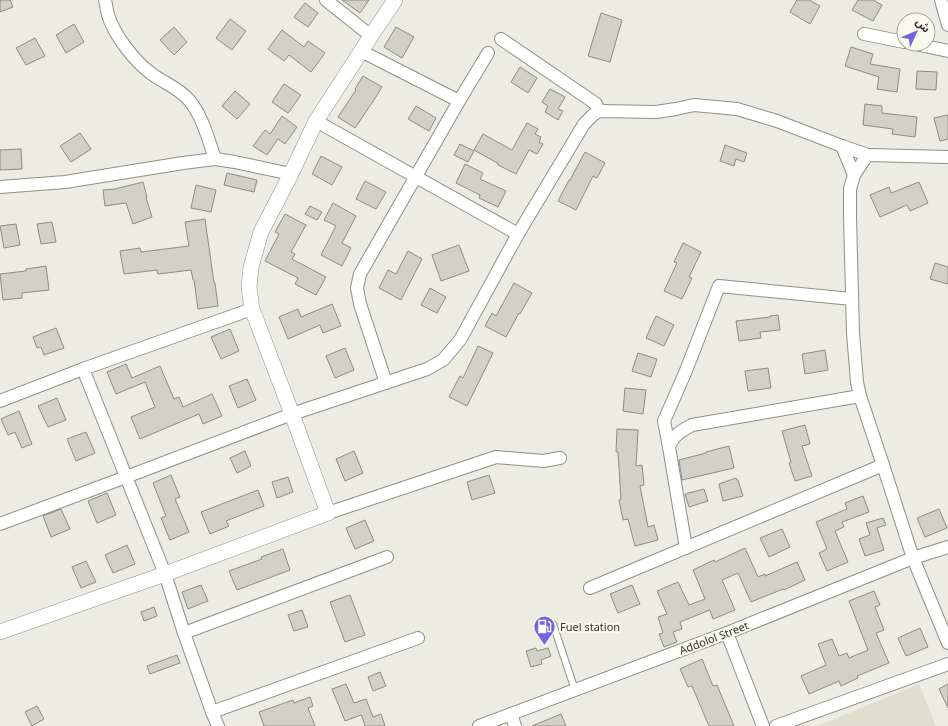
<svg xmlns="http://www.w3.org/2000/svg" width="948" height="726" viewBox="0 0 948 726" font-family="'Noto Sans','Noto Sans Arabic',sans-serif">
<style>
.built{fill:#e0dfcf}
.building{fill:#d2d1c9;stroke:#8c8b84}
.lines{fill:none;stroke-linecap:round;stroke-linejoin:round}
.service-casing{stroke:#908f87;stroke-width:8}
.minor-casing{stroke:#908f87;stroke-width:14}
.tertiary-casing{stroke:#908f87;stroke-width:16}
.service{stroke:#fff;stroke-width:6}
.minor{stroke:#fff;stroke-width:12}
.tertiary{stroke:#fff;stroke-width:15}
.labels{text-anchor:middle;stroke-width:4;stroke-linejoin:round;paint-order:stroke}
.poi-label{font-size:11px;fill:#32312e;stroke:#f9f9f0;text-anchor:start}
.street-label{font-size:11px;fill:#32312e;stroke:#f9f9f0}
</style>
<rect width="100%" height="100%" fill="#ecece3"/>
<path class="built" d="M919,684L936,726H818Z"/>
<g class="building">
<path d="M0,0H10L13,7L0,12Z"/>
<path d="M342,0H369L360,13Z"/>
<path d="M797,0H809L820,6L810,24L790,12Z"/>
<path d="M858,0H873L882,5L873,21L852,10Z"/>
<path d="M305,3L318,13L308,27L294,17Z"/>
<path d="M601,13L622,20L610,62L588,56Z"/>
<path d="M230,19L246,31L232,50L216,38Z"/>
<path d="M74,24L84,42L66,53L56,35Z"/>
<path d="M174,27L187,42L174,55L160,40Z"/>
<path d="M396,27L414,37L402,58L384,47Z"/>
<path d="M282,30L304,47L308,41L325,53L311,72L289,55L284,61L268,49Z"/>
<path d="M35,38L45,56L26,65L16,48Z"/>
<path d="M851,47L873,54L870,64L900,69L897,92L877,89L879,77L845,66Z"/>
<path d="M520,67L537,78L528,93L511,82Z"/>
<path d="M917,71L937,72L936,90L916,89Z"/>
<path d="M363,76L382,87L374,100L355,128L338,117L356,90L355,89Z"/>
<path d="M284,84L301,95L288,113L272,102Z"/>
<path d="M550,89L565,97L558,109L563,111L558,120L545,112L548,106L542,102Z"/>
<path d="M235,91L250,104L237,119L222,106Z"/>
<path d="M865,104L882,106V113L917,117L915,137L892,134L893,129L863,125Z"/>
<path d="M416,106L436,118L429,131L408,119Z"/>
<path d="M948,115V139L940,141L934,118Z"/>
<path d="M282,116L297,127L285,144L278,139L267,155L253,146L265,130L270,134Z"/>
<path d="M527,123L538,129L535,134L541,137L539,142L543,144L537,154L529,150L516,174L498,165L499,164L474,150L483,134L512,150Z"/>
<path d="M80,133L91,149L71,162L60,146Z"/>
<path d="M460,144L474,151L468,162L454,155Z"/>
<path d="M725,145L747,153L744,162L736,159L734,166L720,161Z"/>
<path d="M21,149L22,169L0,170V150Z"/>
<path d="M585,152L605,163L597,178L593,176L576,210L558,201L569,180H570Z"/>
<path d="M321,156L342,167L332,185L312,174Z"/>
<path d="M465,164L483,173L480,179L506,191L498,207L479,198L480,195L456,183Z"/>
<path d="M227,173L257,180L254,192L224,185Z"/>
<path d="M365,181L386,192L376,209L356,199Z"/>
<path d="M143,182L147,197H146L152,217L133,224L126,203L105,206L103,190L115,189Z"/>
<path d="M919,182L928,203L910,211L907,205L880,217L870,195L889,187L891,193Z"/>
<path d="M196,185L216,190L211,212L191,208Z"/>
<path d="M333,203L356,216L342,243L351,248L342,266L321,255L336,226L324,220Z"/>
<path d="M310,206L322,212L317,220L305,214Z"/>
<path d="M285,214L306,225L291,252L295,254L292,259L326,277L316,295L295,284L298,278L265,261L279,234L275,232Z"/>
<path d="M205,219L214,283H215L218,306L198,309L194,280H193L191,270L158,274L157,270L124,274L120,251L140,248L141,252L189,246L185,222Z"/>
<path d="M52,222L56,242L41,244L37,224Z"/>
<path d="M16,224L20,245L4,248L0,226Z"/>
<path d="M683,243L701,252L689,277L692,278L682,299L664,291L677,263L674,262Z"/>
<path d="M459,245L469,271L441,281L432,255Z"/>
<path d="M408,251L422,259L401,300L379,288L388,270L396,274Z"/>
<path d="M935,263L948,267V284L930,279Z"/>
<path d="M46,266L49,290L22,293V298L3,300L0,274L26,271V269Z"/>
<path d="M514,283L532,293L520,314L519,313L506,337L485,326L492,313L496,316Z"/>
<path d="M430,288L446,297L437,313L421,305Z"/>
<path d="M332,304L341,326L323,333L320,325L288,339L279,317L298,309L301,317Z"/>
<path d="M778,315L780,330L760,332L761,338L739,341L736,321L770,317V316Z"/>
<path d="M656,316L674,325L664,346L646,338Z"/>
<path d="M56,328L64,348L44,355L41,347L37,348L33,337Z"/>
<path d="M230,329L239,351L221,359L211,337Z"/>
<path d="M478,346L493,353L467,406L449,397L460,376L463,378Z"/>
<path d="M345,348L354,370L335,378L326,356Z"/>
<path d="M825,350L828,370L805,374L802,354Z"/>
<path d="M638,353L657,359L651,377L632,371Z"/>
<path d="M126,364L132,378L160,366L174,399L179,397L183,407L212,394L222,416L203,424L199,414L140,439L131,417L155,407L145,382L116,394L107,372Z"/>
<path d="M768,368L771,388L748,391L745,371Z"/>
<path d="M247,379L256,400L238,408L229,386Z"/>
<path d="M625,388L646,390L643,414L623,411Z"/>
<path d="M57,398L66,420L48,427L38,406Z"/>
<path d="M19,411L32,444L22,448L15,432L8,435L1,419Z"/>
<path d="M805,425L810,444L802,446L812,476L795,481L789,463L791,462L782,431Z"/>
<path d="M617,429L638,430L636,466L642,465L644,485L640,486L648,527L654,525L658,540L635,546L628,519L623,520L619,500L621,499L618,452H616Z"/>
<path d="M86,432L95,453L76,461L67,439Z"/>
<path d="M729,446L734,468L682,480L679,460L706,453V452Z"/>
<path d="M245,451L251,466L237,473L230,458Z"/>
<path d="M354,451L363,473L345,481L336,459Z"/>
<path d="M171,475L180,497L175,499L189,532L170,540L161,518L166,516L153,483Z"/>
<path d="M489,475L495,493L472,500L467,482Z"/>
<path d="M288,477L293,492L277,498L272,482Z"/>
<path d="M736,478L737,480H738L743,496L723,501L719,484Z"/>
<path d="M704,489L708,501L689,507L685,494Z"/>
<path d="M258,490L264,506L226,521L229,526L210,534L201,512Z"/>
<path d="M107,493L116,515L97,523L88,501Z"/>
<path d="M863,496L869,512L842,522L844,527L835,531L848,562L827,571L819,553L827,549L816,522L847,509L845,503Z"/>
<path d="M61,509L70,529L51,537L43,516Z"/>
<path d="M939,509L947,528L925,537L917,518Z"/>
<path d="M883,518L886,525L877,528L884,550L865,556L859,539L870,535L866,523Z"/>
<path d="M365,520L374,541L355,549L346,528Z"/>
<path d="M782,529L790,547L769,557L760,538Z"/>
<path d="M127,545L135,564L113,573L105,555Z"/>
<path d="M745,548L758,577L765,574V576L797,562L805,580L784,590L783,589L751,602L738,573L722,580L735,610L713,619L710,610L680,622L682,629L673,632L677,642L664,647L659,634L663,633L658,617L667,614L657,591L678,582L689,605L705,599L693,570L714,560L715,562Z"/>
<path d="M283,549L290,570L237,590L229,571L262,559L261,557Z"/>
<path d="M86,561L96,582L81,588L72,567Z"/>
<path d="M201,585L208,601L188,609L182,592Z"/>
<path d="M632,585L640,604L618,613L610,594Z"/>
<path d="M874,591L880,605L875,607L884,630L876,633L889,663L857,676L858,678L841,686L839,681L809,694L801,676L826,665L818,644L832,639L839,656L847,653L849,658L868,650L849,601Z"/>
<path d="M350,595L365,635L345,642L330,602Z"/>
<path d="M154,607L157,616L144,621L141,612Z"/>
<path d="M302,610L308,627L294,631L288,615Z"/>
<path d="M920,628L928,647L906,656L898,638Z"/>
<path d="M536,648L537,651L548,648L551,656L541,660L542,664L531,667L526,651Z"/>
<path d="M177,655L180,663L150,674L147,666Z"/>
<path d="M702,659L713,686L717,685L734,726H709L692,686L688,687L680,669Z"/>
<path d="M380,672L386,686L373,691L368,677Z"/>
<path d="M346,684L354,703L366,699L373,717L381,714L385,726H365L362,716L361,715L345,721L332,689Z"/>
<path d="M948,684V708L939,689Z"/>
<path d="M310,697L313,706L308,708L315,726H264L259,712L293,700L294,703Z"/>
<path d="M37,706L44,719L32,726L25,712Z"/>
<path d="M561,714L566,726H532Z"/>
</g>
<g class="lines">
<defs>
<path id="service" d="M553,624L575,690"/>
<g id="minor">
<path d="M105,0C106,5 107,10 108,15C114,35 135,62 152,74C164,83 179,88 189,100C202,115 209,141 215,159"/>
<path d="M326,0L371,36"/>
<path d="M941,0L948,25"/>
<path d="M864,34L904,42"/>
<path d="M501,39L589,99L596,104L599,111"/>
<path d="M915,44L948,51"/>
<path d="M361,51L459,101"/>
<path d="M316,121L518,234"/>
<path d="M842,146L854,175"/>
<path d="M948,157L868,155L864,160L854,175L850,189V217L853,333L857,382L860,396L883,465L913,558L948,643"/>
<path d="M0,187L65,182L183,163L215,159L235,162L291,174"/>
<path d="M83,369L165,574L184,633L212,712L218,726"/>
<path d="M386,383L360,304L357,288L360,274L459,101L488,53"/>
<path d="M0,401L83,369L252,309"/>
<path d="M669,447L664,421L685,373L719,286L852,299"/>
<path d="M328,513L496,457L543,461L560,458"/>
<path d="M0,524L126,477L292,414L427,369L443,360L460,340L518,234L584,124L593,115L599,111L656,112L676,109L694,105L737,109L777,121L842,146L868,155"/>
<path d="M686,548L669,447C673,435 681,431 692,425L860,396"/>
<path d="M590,588L883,465"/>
<path d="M184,633L387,557"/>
<path d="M727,633L763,726"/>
<path d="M212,712L418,638"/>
<path d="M511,714L515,726"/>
<path d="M479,726L727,633L913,558L948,547"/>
<path d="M776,726L948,664"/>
</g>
<path id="tertiary" d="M0,632L165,574L328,513L292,414L252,309L249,287L251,267L261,232L291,174L316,121L371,36L395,0"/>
</defs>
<use href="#service" class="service-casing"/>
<use href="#minor" class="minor-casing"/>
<use href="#tertiary" class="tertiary-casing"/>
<use href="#service" class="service"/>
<use href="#minor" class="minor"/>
<use href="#tertiary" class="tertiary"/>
</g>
<defs>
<symbol id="fuel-pin" viewBox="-11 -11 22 30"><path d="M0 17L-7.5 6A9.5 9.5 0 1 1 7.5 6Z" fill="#7265df" stroke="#f9f9f0"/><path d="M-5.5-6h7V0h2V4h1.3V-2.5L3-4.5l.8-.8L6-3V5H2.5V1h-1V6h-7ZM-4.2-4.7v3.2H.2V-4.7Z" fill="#fff"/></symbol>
</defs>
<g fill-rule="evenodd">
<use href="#fuel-pin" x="532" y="614" width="25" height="34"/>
</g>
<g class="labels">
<g class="poi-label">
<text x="560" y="631">Fuel station</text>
</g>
<g class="street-label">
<text transform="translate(714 638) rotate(-21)" y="4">Addolol Street</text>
</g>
</g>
<g transform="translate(916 32) rotate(46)"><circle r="19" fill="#f9f9f0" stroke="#a9a9a2"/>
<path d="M0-3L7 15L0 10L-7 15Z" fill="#7265df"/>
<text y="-6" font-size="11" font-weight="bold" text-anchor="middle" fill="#32312e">ش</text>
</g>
</svg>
